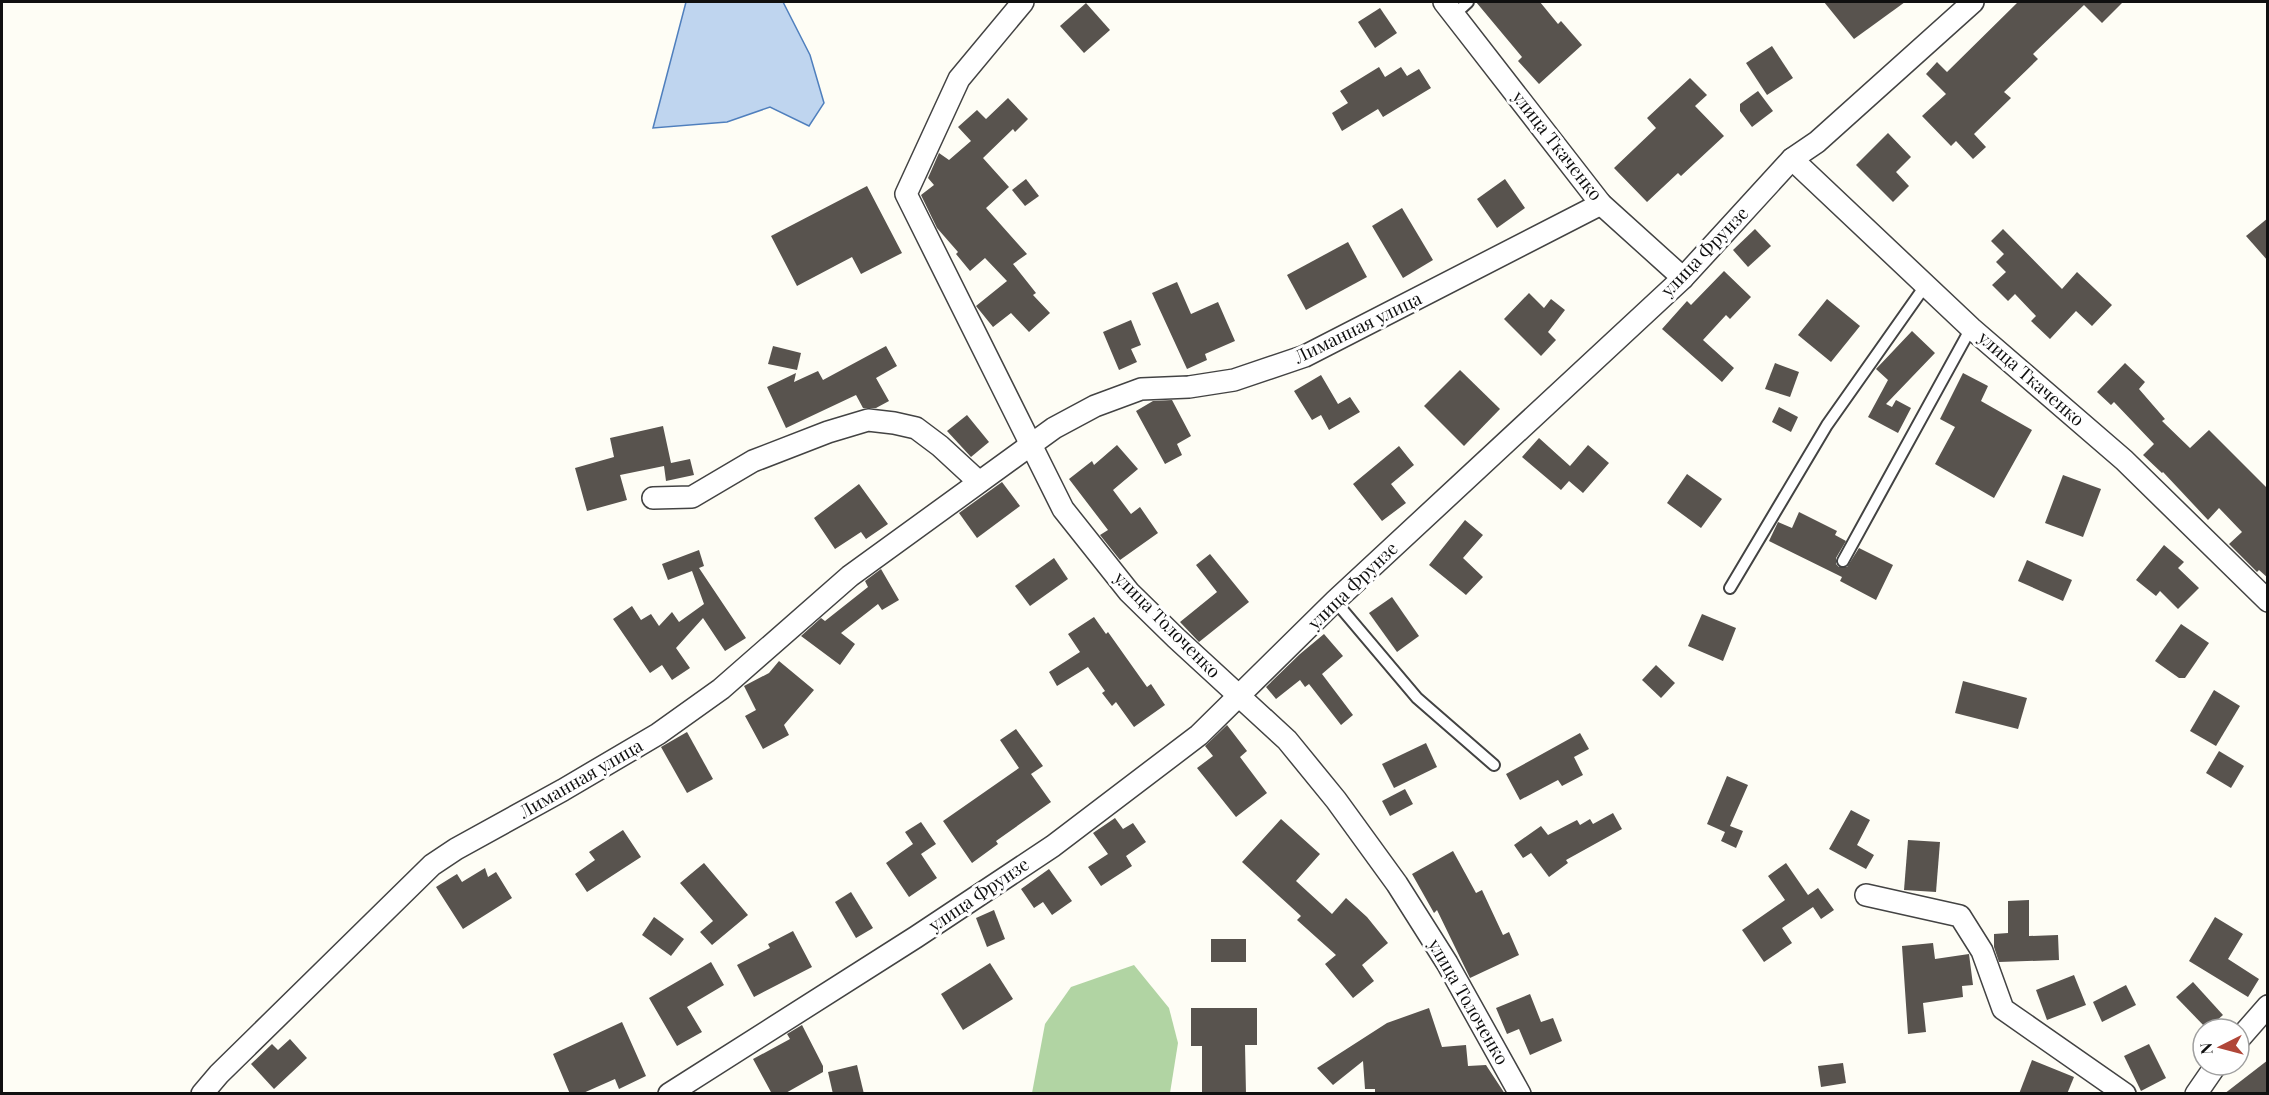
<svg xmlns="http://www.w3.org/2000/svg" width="2269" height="1095" viewBox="0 0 2269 1095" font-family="'Playfair Display',serif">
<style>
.forest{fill:#b1d4a3}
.water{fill:#bfd5ef;stroke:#4f7fbd;stroke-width:1.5}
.building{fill:#58534e}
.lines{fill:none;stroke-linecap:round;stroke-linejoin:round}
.service-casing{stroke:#434343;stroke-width:14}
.minor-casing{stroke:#434343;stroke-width:24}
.service{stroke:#fff;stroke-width:10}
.minor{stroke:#fff;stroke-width:21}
.labels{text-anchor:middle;stroke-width:6;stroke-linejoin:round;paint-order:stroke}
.street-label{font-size:18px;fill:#101010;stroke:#fff}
</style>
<rect width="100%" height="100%" fill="#fefdf5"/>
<path class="forest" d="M1134,965L1169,1008L1178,1043L1170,1093H1032L1045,1024L1071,987Z"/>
<path class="water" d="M686,2H783L810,55L824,103L809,126L770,107L727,122L653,128Z"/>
<g class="building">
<path d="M1476,2H1540L1558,24L1561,21L1582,45L1539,84L1518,61L1522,57Z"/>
<path d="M1824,2H1905L1854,39Z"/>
<path d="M2018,2H2123L2102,23L2084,5L2033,54L2038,59L2004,92L2011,98L1974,134L1986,147L1973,159L1956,141L1951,146L1922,116L1946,94L1926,74L1937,62L1947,72Z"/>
<path d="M1086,3L1110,30L1084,53L1060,26Z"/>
<path d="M1380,8L1397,33L1375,48L1358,22Z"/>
<path d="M1772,46L1793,78L1767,95L1746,63Z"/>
<path d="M1379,67L1385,77L1401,67L1407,76L1419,69L1431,88L1383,117L1378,109L1342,131L1332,113L1348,103L1340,91Z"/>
<path d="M1690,78L1707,95L1695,106L1724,136L1681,176L1678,173L1647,202L1614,168L1656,128L1647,118Z"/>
<path d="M1758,91L1773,111L1752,127L1740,111V104Z"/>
<path d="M1008,98L1028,119L1015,132L1013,129L983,158L1009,187L986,208L1027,254L1013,264L1036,293L1033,295L1050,313L1029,332L1011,313L993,327L976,306L1007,281L985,258L970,271L956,254L958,252L937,228L921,195L934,185L928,178L939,153L949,160L971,141L958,127L977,110L986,119Z"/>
<path d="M1888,133L1911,157L1896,172L1909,186L1893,202L1856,165Z"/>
<path d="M1026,179L1039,196L1025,206L1012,190Z"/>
<path d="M1505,179L1525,208L1497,228L1477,199Z"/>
<path d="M867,186L902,253L861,274L852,257L797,286L771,236Z"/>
<path d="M1402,208L1433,260L1403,278L1372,226Z"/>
<path d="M2268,218V261L2246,236Z"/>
<path d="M1755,229L1771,246L1748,267L1733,250Z"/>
<path d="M2003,229L2062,289L2077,272L2112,305L2092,326L2076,311L2050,339L2031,321L2036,316L2015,294L2008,301L1992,285L2006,272L1996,262L2004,254L1991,241Z"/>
<path d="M1348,242L1367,277L1306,310L1287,275Z"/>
<path d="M1724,271L1751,297L1730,319L1726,315L1703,340L1734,368L1722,382L1662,329L1687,301L1691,305Z"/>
<path d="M1177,282L1191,314L1218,302L1235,341L1205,354L1207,360L1187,369L1152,293Z"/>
<path d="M1529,293L1544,308L1551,299L1565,310L1548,332L1556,340L1541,356L1504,319Z"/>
<path d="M1827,299L1860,326L1831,362L1798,335Z"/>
<path d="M1131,320L1141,345L1131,349L1137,362L1119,370L1103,332Z"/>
<path d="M1912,331L1935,353L1886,404L1892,407L1896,400L1911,408L1898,433L1868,417L1888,380L1876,369Z"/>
<path d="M773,346L801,353L797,370L768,364Z"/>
<path d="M886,346L897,366L876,378L889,401L876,408H863L856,395L786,428L767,387L796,373L794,382L818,371L823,380Z"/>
<path d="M1775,363L1799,372L1790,397L1765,389Z"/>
<path d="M2125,363L2145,382L2139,389L2165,419L2162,421L2190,448L2209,430L2268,489V578L2259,570L2257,572L2229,544L2242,532L2219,508L2208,520L2163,472L2162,473L2143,455L2154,444L2114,402L2111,405L2097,392Z"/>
<path d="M1460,370L1500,409L1464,446L1424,406Z"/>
<path d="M1963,373L1988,386L1981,401L2032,430L1994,498L1935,464L1955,427L1940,419Z"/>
<path d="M1321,375L1338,404L1350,397L1360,412L1329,430L1321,415L1312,420L1294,391Z"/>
<path d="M1172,400L1191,436L1177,444L1182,455L1165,464L1136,411L1153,401Z"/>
<path d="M1779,407L1798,417L1791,432L1772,422Z"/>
<path d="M967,415L989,442L971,457L947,431Z"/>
<path d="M663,426L671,463L690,459L694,475L666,481L664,466L620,475L627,500L587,511L575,468L614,457L610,438Z"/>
<path d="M1539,438L1570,466L1588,445L1609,463L1583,493L1569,481L1561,490L1522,457Z"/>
<path d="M1117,445L1138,469L1113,490L1131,514L1140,507L1158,533L1120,560L1100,535L1108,530L1069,479L1092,461L1094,465Z"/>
<path d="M1399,446L1414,465L1391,484L1406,503L1382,521L1353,484Z"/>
<path d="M1687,474L1722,499L1701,528L1667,503Z"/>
<path d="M2063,475L2101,489L2083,537L2045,523Z"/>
<path d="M1002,482L1020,506L977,538L959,513Z"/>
<path d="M859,484L888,524L866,539L861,532L835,549L814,518Z"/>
<path d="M1799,512L1837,531L1835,535L1846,541L1836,558V564L1839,567H1847L1859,548L1893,565L1876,600L1840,581L1842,577L1769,541L1778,522L1792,528Z"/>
<path d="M1465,520L1483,535L1463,558L1483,577L1466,595L1429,565Z"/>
<path d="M2164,545L2184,562L2178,568L2199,588L2178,609L2160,591L2156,596L2136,580Z"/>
<path d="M699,550L704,566L699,568L746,638L725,651L703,618L676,648L690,668L672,680L662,665L650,673L613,619L632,606L641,620L651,614L659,626L672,612L679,622L704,604L692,571L668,580L662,564Z"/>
<path d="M1210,554L1249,602L1199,642L1180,622L1217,592L1196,565Z"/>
<path d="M1054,558L1068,579L1030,606L1015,586Z"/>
<path d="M2027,560L2072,580L2063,601L2018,581Z"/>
<path d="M881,569L899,600L882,610L878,604L841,633L855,644L840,665L801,636L821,618L825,621L868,587L865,581Z"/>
<path d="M1392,597L1419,636L1397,652L1369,613Z"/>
<path d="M1702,614L1736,628L1723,661L1688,646Z"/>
<path d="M1094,617L1106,634L1108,632L1147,687L1151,684L1165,705L1134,727L1116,702L1112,706L1102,693L1105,691L1088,667L1057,686L1049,672L1080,652L1068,634Z"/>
<path d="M2181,624L2209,643L2185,678H2179L2155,661Z"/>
<path d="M1324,634L1343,656L1322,674L1353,715L1341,725L1309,684L1305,687L1300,680L1276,699L1266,687L1300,654Z"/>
<path d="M779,661L814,690L784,725L789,735L763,749L745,716L756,710L744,686L769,673Z"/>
<path d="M1656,665L1675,683L1661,698L1642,680Z"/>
<path d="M1963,681L2027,698L2018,729L1955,713Z"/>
<path d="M2214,690L2240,706L2216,746L2190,731Z"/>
<path d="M1227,725L1247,751L1240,757L1267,793L1236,817L1197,768L1213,756L1205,746Z"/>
<path d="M1016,729L1043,766L1031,774L1051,802L996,841L998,844L972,863L943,821L1019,768L1000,740Z"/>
<path d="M687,732L713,779L687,793L661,747Z"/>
<path d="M1580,733L1589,749L1574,757L1583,775L1562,786L1558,780L1520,800L1506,774Z"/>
<path d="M1426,743L1437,767L1394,788L1382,764Z"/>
<path d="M2219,751L2244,766L2231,788L2206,773Z"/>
<path d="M1727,776L1748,785L1730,826L1743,831L1736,848L1721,841L1725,832L1707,824Z"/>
<path d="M1405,789L1413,804L1390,816L1382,801Z"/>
<path d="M1851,810L1870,820L1857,845L1874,855L1866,869L1829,849Z"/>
<path d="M1613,813L1622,829L1566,860L1568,863L1549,877L1531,853L1523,858L1514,845L1541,826L1548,835L1577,820L1580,825L1590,819L1593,824Z"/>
<path d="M1115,818L1123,829L1133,823L1146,842L1126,856L1132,866L1101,886L1088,867L1108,854L1093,833Z"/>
<path d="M1281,819L1320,854L1296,881L1332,914L1346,898L1367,917L1388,943L1362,965L1374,981L1353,998L1325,964L1336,955L1297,920L1301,916L1242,862Z"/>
<path d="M921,822L936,844L921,854L937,878L909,897L886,863L913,844L905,832Z"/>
<path d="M623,830L641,857L587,892L575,874L595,860L589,852Z"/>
<path d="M1908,840L1940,842L1936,892L1904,890Z"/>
<path d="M1453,851L1476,893L1482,890L1503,935L1509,932L1519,955L1470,978L1437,910L1434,913L1412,874Z"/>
<path d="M704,863L748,915L712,945L700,932L713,921L680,883Z"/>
<path d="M1786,863L1808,895L1818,888L1834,910L1821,919L1813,907L1782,928L1792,943L1764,962L1742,930L1785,900L1768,876Z"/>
<path d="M485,868L488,877L496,872L512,898L463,929L436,887L457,874L462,882Z"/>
<path d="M1049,869L1072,901L1052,915L1043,902L1034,908L1021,889Z"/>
<path d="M851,892L873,928L856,938L835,902Z"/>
<path d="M2029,900V936L2058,935L2059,960L1999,962L1994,947V934L2008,933V901Z"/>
<path d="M994,910L1005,939L987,947L976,918Z"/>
<path d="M654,917L684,939L671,956L642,935Z"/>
<path d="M2215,917L2243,934L2228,959L2259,979L2248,997L2189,961Z"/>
<path d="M793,931L812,967L754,997L737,965L770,948L768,944Z"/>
<rect x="1211" y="939" width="35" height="23"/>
<path d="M1933,943L1935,959L1969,954L1973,985L1962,986L1963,997L1923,1003L1926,1032L1908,1034L1902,946Z"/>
<path d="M711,962L724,985L687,1007L702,1032L677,1046L649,998Z"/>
<path d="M990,963L1013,999L963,1030L941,994Z"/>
<path d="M2074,975L2086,1005L2047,1020L2036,990Z"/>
<path d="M2193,982L2223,1015L2207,1029L2176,997Z"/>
<path d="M2126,985L2136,1005L2102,1022L2093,1002Z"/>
<path d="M1530,994L1541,1022L1553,1018L1562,1041L1530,1055L1519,1029L1507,1034L1496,1008Z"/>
<path d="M1191,1008H1257V1045H1245L1246,1094H1202V1046H1191Z"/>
<path d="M1429,1008L1442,1047L1466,1045L1468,1066L1486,1065L1505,1094H1375V1089H1365L1363,1061L1333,1085L1317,1068L1387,1023Z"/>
<path d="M622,1022L646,1076L619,1089L615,1079L581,1094H570L553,1054Z"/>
<path d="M802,1025L823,1066V1072L784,1094H772L753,1059L790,1039L787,1034Z"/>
<path d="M290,1039L307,1058L274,1089L251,1064L272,1044L278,1050Z"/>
<path d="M2149,1044L2166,1078L2141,1091L2124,1056Z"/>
<path d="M2032,1060L2074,1077L2067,1094H2019Z"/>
<path d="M2268,1060V1094H2224Z"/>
<path d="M1843,1063L1846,1083L1821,1087L1818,1066Z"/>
<path d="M857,1065L864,1094H833L828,1072Z"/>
</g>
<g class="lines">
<defs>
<g id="service">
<path d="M1455,14L1468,2"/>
<path d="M1843,561L1971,328"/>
<path d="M1730,588L1827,425L1925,286"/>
<path d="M1335,601L1417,698L1494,765"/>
</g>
<g id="minor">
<path d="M1023,2L959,79L906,194L1063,509L1129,592L1176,638L1287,740L1336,800L1397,884L1447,963L1520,1094"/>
<path d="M1444,2L1601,204L1683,278"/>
<path d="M1792,159L1971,328L2124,460L2268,601"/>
<path d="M653,498L692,497L753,461L828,432L868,420L894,423L916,428L940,446L979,482"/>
<path d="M1866,895L1960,916L1982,951L2003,1009L2125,1094"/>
<path d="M2239,1039L2268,1006"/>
<path d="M202,1094L219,1074L432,865L456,849L563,790L658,734L721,689L850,576L1054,428L1095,406L1141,389L1189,387L1234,380L1305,356L1601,204"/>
<path d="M669,1094L916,937L1053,846L1199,735L1335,601L1683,278L1792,159L1817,142L1973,2"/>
<path d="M2196,1094L2216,1065"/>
</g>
</defs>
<use href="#service" class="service-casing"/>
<use href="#minor" class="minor-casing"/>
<use href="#service" class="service"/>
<use href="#minor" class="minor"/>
</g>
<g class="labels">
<g class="street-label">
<text transform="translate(1557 146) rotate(52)" y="6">улица Ткаченко</text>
<text transform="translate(1705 252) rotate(-46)" y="6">улица Фрунзе</text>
<text transform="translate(1358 328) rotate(-26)" y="6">Лиманная улица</text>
<text transform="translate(2031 379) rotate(41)" y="6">улица Ткаченко</text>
<text transform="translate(1353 586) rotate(-44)" y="6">улица Фрунзе</text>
<text transform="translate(1167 625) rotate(45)" y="6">улица Толоченко</text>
<text transform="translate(581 779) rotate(-30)" y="6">Лиманная улица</text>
<text transform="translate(979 895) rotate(-34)" y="6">улица Фрунзе</text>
<text transform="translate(1468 1002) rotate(60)" y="6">улица Толоченко</text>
</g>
</g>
<rect width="2269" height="1095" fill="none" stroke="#101010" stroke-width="6"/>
<g transform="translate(2221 1047) rotate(264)"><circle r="28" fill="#ffffff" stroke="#9f9f9f" stroke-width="1.5"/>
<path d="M0-4.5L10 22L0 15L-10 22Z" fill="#b04638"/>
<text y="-9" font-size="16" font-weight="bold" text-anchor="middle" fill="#101010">N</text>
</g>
</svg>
